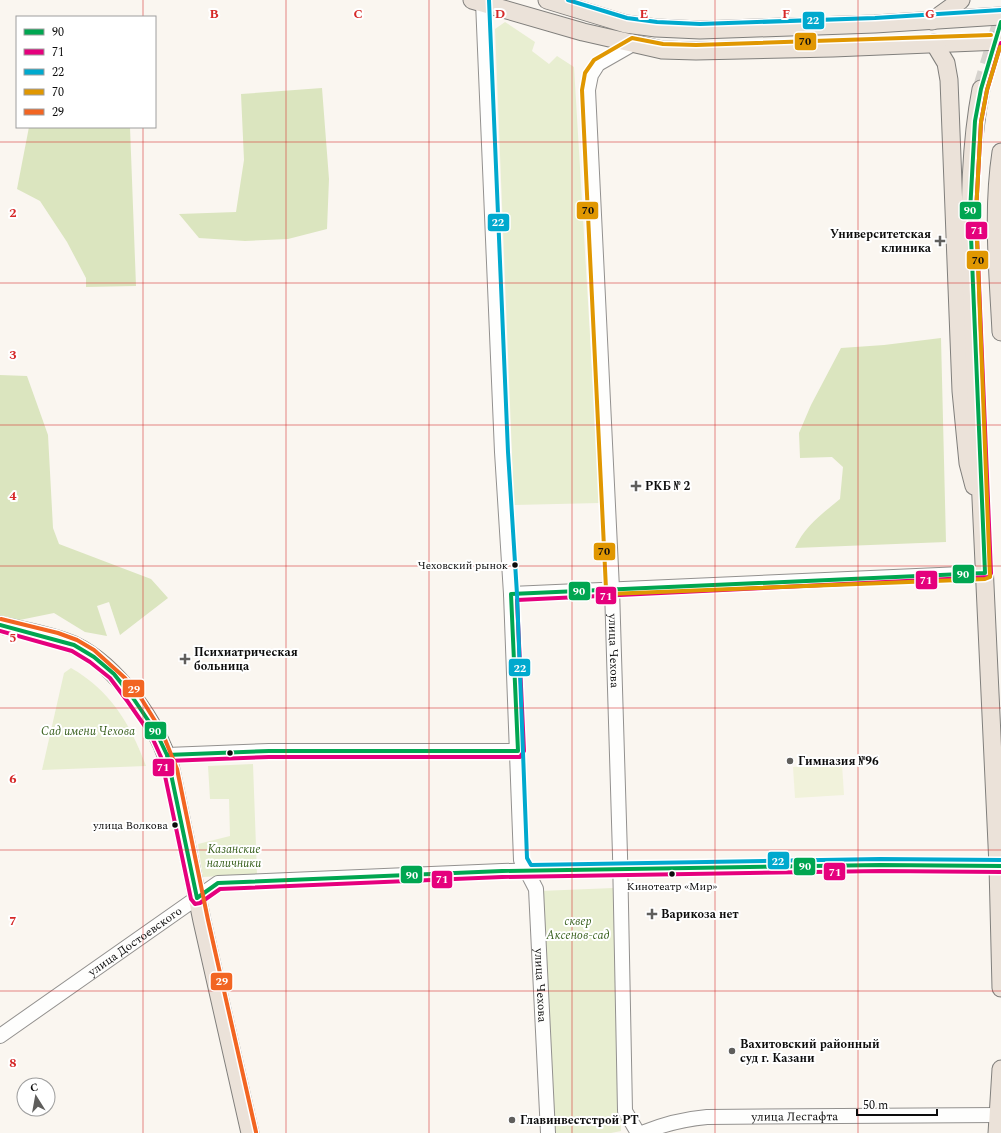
<svg xmlns="http://www.w3.org/2000/svg" width="1001" height="1133" viewBox="0 0 1001 1133" font-family="Spectral,serif">
<style>
.green{fill:#e8eed1}
.forest{fill:#dbe5bf}
.pitch{fill:#f1f2db}
.lines{fill:none;stroke-linecap:round;stroke-linejoin:round}
.major-tunnel{stroke:#d6d3ce;stroke-width:17;stroke-dasharray:17 8;stroke-linecap:butt}
.minor-casing{stroke:#93918f;stroke-width:16}
.major-casing{stroke:#807f7c;stroke-width:19}
.minor{stroke:#fefefd;stroke-width:14}
.major{stroke:#ebe2d9;stroke-width:17}
.bus-1-casing{stroke:#fff;stroke-width:7}
.bus-2-casing{stroke:#fff;stroke-width:7}
.bus-3-casing{stroke:#fff;stroke-width:7}
.bus-4-casing{stroke:#fff;stroke-width:7}
.bus-5-casing{stroke:#fff;stroke-width:7}
.bus-1{stroke:#00a651;stroke-width:4}
.bus-2{stroke:#e5007d;stroke-width:4}
.bus-3{stroke:#00a9ce;stroke-width:4}
.bus-4{stroke:#e09701;stroke-width:4}
.bus-5{stroke:#f26522;stroke-width:4}
.grid{fill:none;stroke:#d62828;stroke-width:1;stroke-opacity:0.55}
.poi-dot{fill:#5f5e5c;stroke:#fff;stroke-width:1.5}
.bus-dot{fill:#0c0c0c;stroke:#fff;stroke-width:1.5}
.labels{text-anchor:middle;stroke-width:4;stroke-linejoin:round;paint-order:stroke}
.bus-label{font-size:11px;fill:#0c0c0c;stroke:#fff;text-anchor:end}
.poi-label{font-size:12px;font-weight:bold;fill:#0c0c0c;stroke:#fff;text-anchor:start}
.street-label{font-size:12px;fill:#0c0c0c;stroke:#fff}
.park-label{font-size:12px;font-style:italic;fill:#3a611f;stroke:#fff}
.grid-label{font-size:13px;text-anchor:middle;font-weight:bold;fill:#d62828;stroke:#fff;stroke-width:4;stroke-linejoin:round;paint-order:stroke}
.line-badge{stroke:#fff;stroke-width:1.5}
.badge-label{font-size:11px;text-anchor:middle;font-weight:bold;fill:#fff}
.pale-badge-label{font-size:11px;text-anchor:middle;font-weight:bold;fill:#111}
</style>
<rect width="100%" height="100%" fill="#faf6f0"/>
<g class="green">
<path d="M505,22L535,42L532,51L549,64L557,56L574,67L600,503L514,505L495,29Z"/>
<path d="M71,668C111,691 130,724 146,766L42,770L64,673Z"/>
<path d="M253,764L257,874L203,877L198,844L230,836L229,799H210L208,766Z"/>
<path d="M613,888L621,1131L611,1133H552L540,891Z"/>
</g>
<g class="forest">
<path d="M322,88L329,179L327,229L288,239L245,241L199,238L179,214L236,212L244,160L241,94Z"/>
<path d="M29,127H130L136,286L86,287V278L67,242L40,201L17,189Z"/>
<path d="M941,338L946,542L795,548C804,527 822,514 840,499L843,467L832,457L800,458L799,433L811,405L841,348L884,345Z"/>
<path d="M0,375L27,376L48,435L53,528L59,544L151,579L168,598L120,635L109,602L97,606L107,636L85,632L54,613L0,624Z"/>
</g>
<path class="pitch" d="M842,764L844,795L795,798L793,767Z"/>
<g class="lines">
<path class="major-tunnel" d="M981,89L1001,22"/>
<defs>
<g id="minor">
<path id="s1" d="M483,2L502,452L511,594L521,860L536,889L548,1133"/>
<path id="s2" d="M633,44L598,64L591,75L588,90L612,589L620,855L625,1111L638,1133"/>
<path d="M511,594L985,573"/>
<path d="M167,755L269,751H518"/>
<path id="s3" d="M0,1036L218,883L502,871L880,865L998,866"/>
<path id="s4" d="M642,1133C664,1124 684,1119 707,1117L999,1115"/>
</g>
<g id="major">
<path d="M472,0L583,32L662,50L696,51L833,48L1001,41"/>
<path d="M547,0L626,24L656,28L700,30L875,24L1001,16"/>
<path d="M932,21L961,0"/>
<path d="M934,43L946,63L949,80L961,391L968,463L974,486"/>
<path d="M981,89C970,146 970,203 970,261L998,866L1001,988"/>
<path d="M1001,152C992,211 998,272 1001,332"/>
<path d="M0,625C24,631 51,635 74,645C118,666 158,724 171,770L202,921L250,1133"/>
<path d="M997,1133L1001,1069"/>
</g>
</defs>
<use href="#minor" class="minor-casing"/>
<use href="#major" class="major-casing"/>
<use href="#minor" class="minor"/>
<use href="#major" class="major"/>
<defs>
<g id="bus-1">
<path d="M0,625L74,645L94,657L114,674L133,698L156,732L167,755L197,898L218,883L502,871L880,865L1001,866"/>
<path d="M167,755L269,751H518L511,594L985,573L970,212L975,121L981,89L1001,22"/>
</g>
<g id="bus-2">
<path d="M0,631L72,651L90,662L110,678L128,702L151,735L161,757L191,899L195,904L200,903L220,889L502,877L880,871L1001,872"/>
<path d="M167,761L269,757H520L524,751L517,600L989,577L991,573L976,212L981,122L987,90L1001,43"/>
</g>
<g id="bus-3">
<path d="M489,0L508,452L517,594L527,858L531,865L880,859L1001,860"/>
<path d="M568,0L627,18L657,22L700,24L875,18L1001,10"/>
</g>
<path id="bus-4" d="M991,35L696,45L663,44L632,38L594,60L585,73L582,90L606,589L608,594L985,579L990,577L976,212L981,122L987,90L1000,47"/>
<path id="bus-5" d="M1,619L58,633L77,640L94,650L125,678L139,695L162,732L177,769L208,920L256,1132"/>
</defs>
<use href="#bus-1" class="bus-1-casing"/>
<use href="#bus-2" class="bus-2-casing"/>
<use href="#bus-3" class="bus-3-casing"/>
<use href="#bus-4" class="bus-4-casing"/>
<use href="#bus-5" class="bus-5-casing"/>
<use href="#bus-1" class="bus-1"/>
<use href="#bus-2" class="bus-2"/>
<use href="#bus-3" class="bus-3"/>
<use href="#bus-4" class="bus-4"/>
<use href="#bus-5" class="bus-5"/>
</g>
<path class="grid" d="M143,0V17M286,0V1133M429,0V1133M572,0V1133M715,0V1133M858,0V1133M143,127V1133M0,142H1001M0,283H1001M0,425H1001M0,566H1001M0,708H1001M0,850H1001M0,991H1001"/>
<g class="poi-dot">
<path d="M938 235h4v4h4v4h-4v4h-4v-4h-4v-4h4z"/>
<path d="M634 480h4v4h4v4h-4v4h-4v-4h-4v-4h4z"/>
<path d="M183 653h4v4h4v4h-4v4h-4v-4h-4v-4h4z"/>
<circle cx="790" cy="761" r="4"/>
<path d="M650 908h4v4h4v4h-4v4h-4v-4h-4v-4h4z"/>
<circle cx="732" cy="1051" r="4"/>
<circle cx="512" cy="1120" r="4"/>
</g>
<g class="bus-dot">
<circle cx="515" cy="565" r="3.5"/>
<circle cx="230" cy="753" r="3.5"/>
<circle cx="175" cy="825" r="3.5"/>
<circle cx="672" cy="874" r="3.5"/>
</g>
<g class="labels">
<g class="bus-label">
<text x="508" y="569">Чеховский рынок</text>
<text x="168" y="829">улица Волкова</text>
<text x="672" y="890" text-anchor="middle">Кинотеатр «Мир»</text>
</g>
<g class="poi-label">
<text x="931" y="238" text-anchor="end">Университетская<tspan x="931" dy="14">клиника</tspan></text>
<text x="645" y="490">РКБ № 2</text>
<text x="194" y="656">Психиатрическая<tspan x="194" dy="14">больница</tspan></text>
<text x="798" y="765">Гимназия №96</text>
<text x="661" y="918">Варикоза нет</text>
<text x="740" y="1048">Вахитовский районный<tspan x="740" dy="14">суд г. Казани</tspan></text>
<text x="520" y="1124">Главинвестстрой РТ</text>
</g>
<g class="street-label">
<text dy="4" stroke="none"><textPath href="#s2" startOffset="630">улица Чехова</textPath></text>
<text dy="4" stroke="none"><textPath href="#s3" startOffset="165">улица Достоевского</textPath></text>
<text dy="4" stroke="none"><textPath href="#s1" startOffset="988">улица Чехова</textPath></text>
<text dy="4" stroke="none"><textPath href="#s4" startOffset="155">улица Лесгафта</textPath></text>
</g>
<g class="park-label">
<text x="88" y="735">Сад имени Чехова</text>
<text x="234" y="853">Казанские<tspan x="234" dy="14">наличники</tspan></text>
<text x="578" y="925">сквер<tspan x="578" dy="14">Аксенов-сад</tspan></text>
</g>
</g>
<g class="grid-label">
<text x="214" y="18">B</text>
<text x="358" y="18">C</text>
<text x="500" y="18">D</text>
<text x="644" y="18">E</text>
<text x="786" y="18">F</text>
<text x="930" y="18">G</text>
<text x="13" y="217">2</text>
<text x="13" y="359">3</text>
<text x="13" y="500">4</text>
<text x="13" y="642">5</text>
<text x="13" y="783">6</text>
<text x="13" y="925">7</text>
<text x="13" y="1067">8</text>
</g>
<g class="line-badge">
<rect x="802" y="11" width="23" height="19" rx="4" fill="#00a9ce"/>
<rect x="794" y="32" width="23" height="19" rx="4" fill="#e09701"/>
<rect x="576" y="201" width="23" height="19" rx="4" fill="#e09701"/>
<rect x="959" y="201" width="23" height="19" rx="4" fill="#00a651"/>
<rect x="487" y="213" width="23" height="19" rx="4" fill="#00a9ce"/>
<rect x="965" y="221" width="23" height="19" rx="4" fill="#e5007d"/>
<rect x="966" y="250" width="23" height="20" rx="4" fill="#e09701"/>
<rect x="593" y="542" width="23" height="19" rx="4" fill="#e09701"/>
<rect x="952" y="564" width="23" height="20" rx="4" fill="#00a651"/>
<rect x="915" y="570" width="23" height="20" rx="4" fill="#e5007d"/>
<rect x="568" y="581" width="23" height="20" rx="4" fill="#00a651"/>
<rect x="595" y="586" width="22" height="19" rx="4" fill="#e5007d"/>
<rect x="508" y="658" width="23" height="19" rx="4" fill="#00a9ce"/>
<rect x="122" y="679" width="23" height="19" rx="4" fill="#f26522"/>
<rect x="144" y="721" width="23" height="19" rx="4" fill="#00a651"/>
<rect x="152" y="758" width="23" height="19" rx="4" fill="#e5007d"/>
<rect x="767" y="851" width="23" height="19" rx="4" fill="#00a9ce"/>
<rect x="793" y="857" width="23" height="19" rx="4" fill="#00a651"/>
<rect x="823" y="862" width="23" height="19" rx="4" fill="#e5007d"/>
<rect x="400" y="865" width="23" height="19" rx="4" fill="#00a651"/>
<rect x="431" y="870" width="22" height="19" rx="4" fill="#e5007d"/>
<rect x="210" y="972" width="23" height="19" rx="4" fill="#f26522"/>
</g>
<g class="badge-label">
<text x="813" y="24">22</text>
<text x="970" y="214">90</text>
<text x="498" y="226">22</text>
<text x="977" y="234">71</text>
<text x="963" y="578">90</text>
<text x="926" y="584">71</text>
<text x="579" y="595">90</text>
<text x="606" y="600">71</text>
<text x="520" y="672">22</text>
<text x="134" y="693">29</text>
<text x="155" y="735">90</text>
<text x="163" y="771">71</text>
<text x="778" y="865">22</text>
<text x="805" y="870">90</text>
<text x="835" y="876">71</text>
<text x="412" y="879">90</text>
<text x="442" y="883">71</text>
<text x="222" y="985">29</text>
</g>
<g class="pale-badge-label">
<text x="805" y="45">70</text>
<text x="588" y="214">70</text>
<text x="978" y="264">70</text>
<text x="604" y="555">70</text>
</g>
<rect x="16" y="16" width="140" height="112" fill="#ffffff" stroke="#9e9e9e"/>
<rect x="24" y="29" width="20" height="6" fill="#00a651" stroke="#9e9e9e"/>
<text x="52" y="36" font-size="12" fill="#0c0c0c">90</text>
<rect x="24" y="49" width="20" height="6" fill="#e5007d" stroke="#9e9e9e"/>
<text x="52" y="56" font-size="12" fill="#0c0c0c">71</text>
<rect x="24" y="69" width="20" height="6" fill="#00a9ce" stroke="#9e9e9e"/>
<text x="52" y="76" font-size="12" fill="#0c0c0c">22</text>
<rect x="24" y="89" width="20" height="6" fill="#e09701" stroke="#9e9e9e"/>
<text x="52" y="96" font-size="12" fill="#0c0c0c">70</text>
<rect x="24" y="109" width="20" height="6" fill="#f26522" stroke="#9e9e9e"/>
<text x="52" y="116" font-size="12" fill="#0c0c0c">29</text>
<g transform="translate(36 1097) rotate(349)"><circle r="19" fill="#ffffff" stroke="#9e9e9e"/>
<path d="M0-3L7 15L0 10L-7 15Z" fill="#5f5e5c"/>
<text y="-6" font-size="11" font-weight="bold" text-anchor="middle" fill="#0c0c0c">С</text>
</g>
<path d="M857 1109v6h80v-6" fill="none" stroke="#0c0c0c" stroke-width="2"/>
<text x="863" y="1109" font-size="12" fill="#0c0c0c" stroke="#ffffff" stroke-width="3" paint-order="stroke">50 m</text>
</svg>
